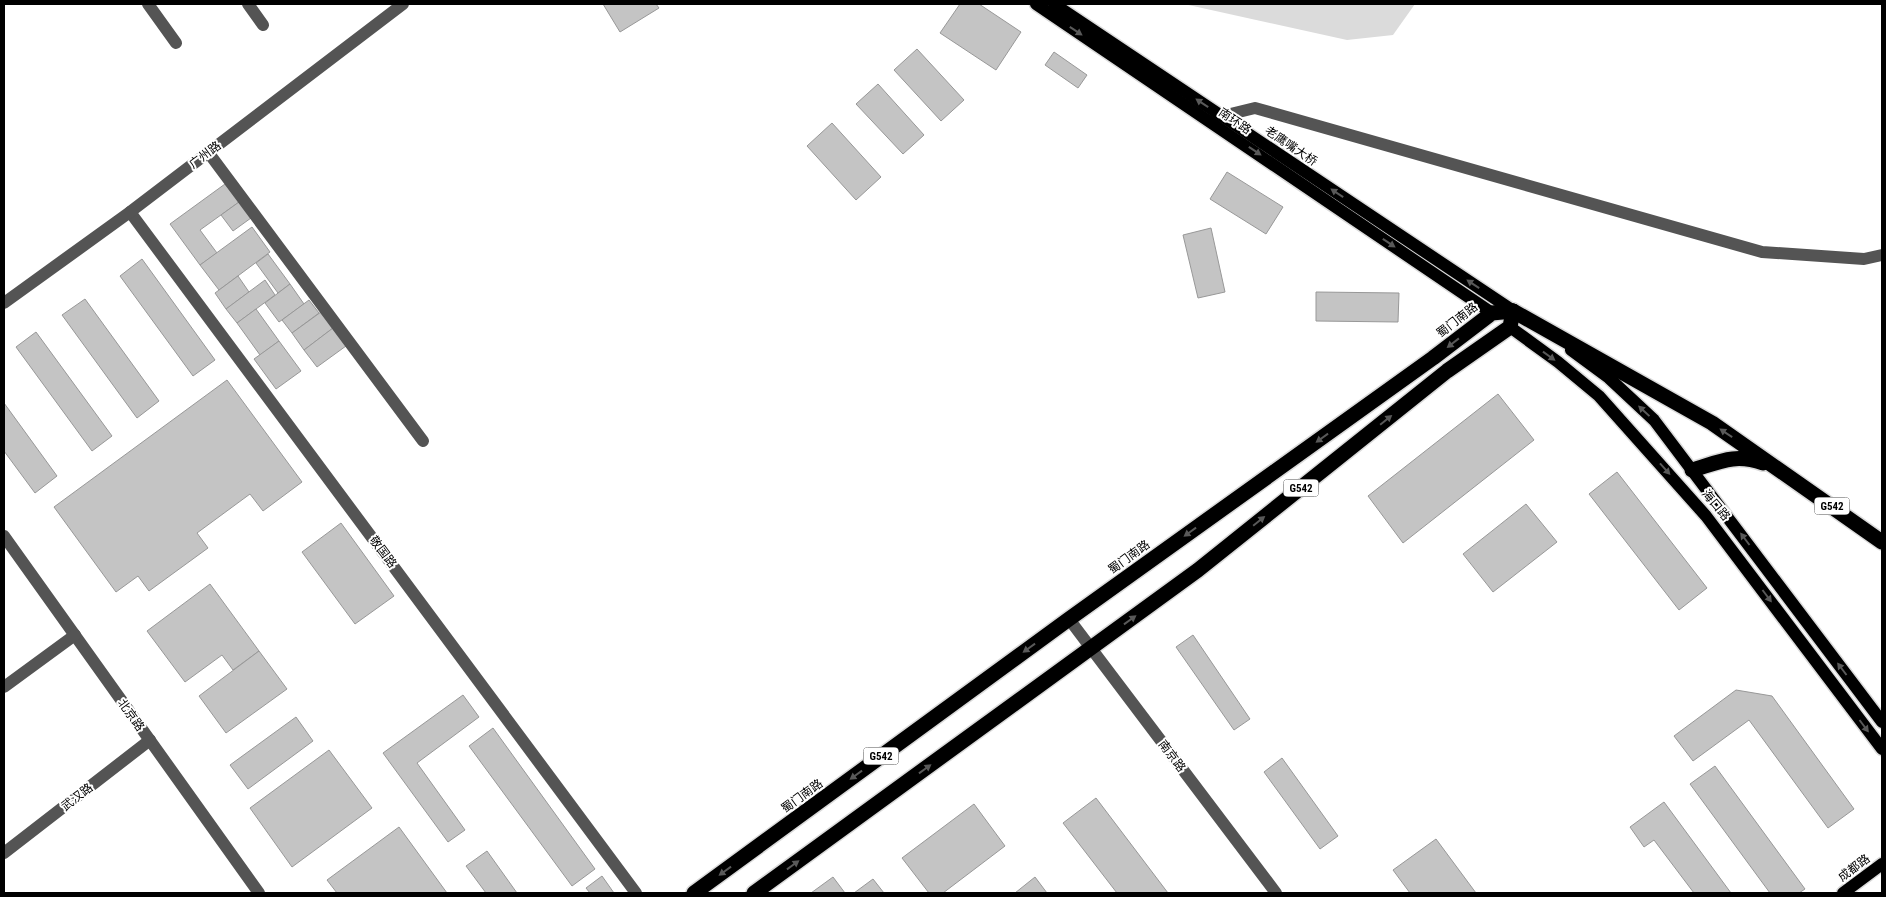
<svg xmlns="http://www.w3.org/2000/svg" width="1886" height="897" viewBox="0 0 1886 897" font-family="'Roboto Condensed','Noto Sans SC',sans-serif">
<style>
.green{fill:#dbdbdb}
.building{fill:#c4c4c4;stroke:#989898}
.lines{fill:none;stroke-linecap:round;stroke-linejoin:round}
.major-casing{stroke:#dbdbdb;stroke-width:15}
.highway-casing{stroke:#dbdbdb;stroke-width:18}
.minor{stroke:#545454;stroke-width:12}
.major{stroke:#000;stroke-width:12}
.highway{stroke:#000;stroke-width:15}
.oneway{fill:#595959}
.labels{text-anchor:middle;stroke-width:4;stroke-linejoin:round;paint-order:stroke}
.shield{fill:#fff;stroke:#4c4c4c;stroke-width:1}
.shield-label{font-size:11px;font-weight:bold;fill:#000}
.street-label{font-size:12px;fill:#000;stroke:#fff}
</style>
<rect width="100%" height="100%" fill="#fff"/>
<path class="green" d="M1184,4H1415L1393,35L1347,40Z"/>
<g class="building">
<path d="M603,4H656L659,8L620,32Z"/>
<path d="M960,4H979L1021,32L996,70L940,33Z"/>
<path d="M917,49L964,100L941,121L894,70Z"/>
<path d="M1054,52L1087,75L1078,88L1045,65Z"/>
<path d="M878,84L924,135L903,154L856,104Z"/>
<path d="M832,123L881,177L856,200L807,146Z"/>
<path d="M1227,172L1283,207L1266,234L1210,199Z"/>
<path d="M225,184L239,202L200,230L217,253L200,265L170,224Z"/>
<path d="M239,202L251,218L233,231L221,215Z"/>
<path d="M252,227L270,252L219,290L200,265Z"/>
<path d="M1211,228L1225,292L1198,298L1183,235Z"/>
<path d="M268,254L290,284L278,293L256,263Z"/>
<path d="M142,259L215,360L193,376L120,276Z"/>
<path d="M238,276L249,292L226,309L215,293Z"/>
<path d="M265,280L275,295L237,323L226,309Z"/>
<path d="M290,284L304,304L279,322L265,303Z"/>
<path d="M1316,292L1399,293L1398,322L1316,321Z"/>
<path d="M85,299L159,401L137,418L62,315Z"/>
<path d="M309,300L319,313L292,333L282,320Z"/>
<path d="M256,309L279,341L260,355L237,323Z"/>
<path d="M321,312L333,328L304,350L292,333Z"/>
<path d="M333,328L346,346L317,367L304,350Z"/>
<path d="M36,332L112,436L92,451L16,347Z"/>
<path d="M279,341L301,371L276,389L254,359Z"/>
<path d="M227,380L302,482L263,511L250,494L197,533L208,548L149,591L138,576L116,592L54,507Z"/>
<path d="M1498,394L1534,440L1403,543L1368,496Z"/>
<path d="M4,403L57,476L35,493L4,451Z"/>
<path d="M1617,472L1707,588L1679,610L1589,494Z"/>
<path d="M1526,504L1557,542L1493,592L1463,554Z"/>
<path d="M341,523L394,596L355,624L302,552Z"/>
<path d="M210,584L259,651L233,670L222,655L185,682L147,631Z"/>
<path d="M1193,635L1250,719L1234,730L1176,647Z"/>
<path d="M259,651L287,689L226,733L199,696Z"/>
<path d="M1736,690L1772,696L1854,809L1828,828L1749,720L1693,761L1674,736Z"/>
<path d="M463,695L479,717L417,763L465,830L448,842L383,753Z"/>
<path d="M296,717L313,741L248,789L230,765Z"/>
<path d="M493,728L595,869L572,886L469,746Z"/>
<path d="M329,750L372,808L292,867L250,808Z"/>
<path d="M1282,758L1338,836L1320,849L1264,772Z"/>
<path d="M1715,766L1805,889L1799,893H1770L1690,784Z"/>
<path d="M1096,798L1168,893H1117L1063,823Z"/>
<path d="M1664,802L1731,893H1694L1654,840L1644,847L1630,827Z"/>
<path d="M974,804L1005,846L943,893H929L902,858Z"/>
<path d="M399,827L447,893H337L327,880Z"/>
<path d="M1436,839L1476,893H1410L1393,870Z"/>
<path d="M487,851L517,893H486L466,866Z"/>
<path d="M602,876L614,893H590L586,888Z"/>
<path d="M833,877L845,893H811Z"/>
<path d="M1035,877L1047,893H1015Z"/>
<path d="M873,879L884,893H854Z"/>
</g>
<g class="lines">
<defs>
<g id="major">
<path d="M1036,4L1492,313"/>
<path d="M1054,4L1518,314"/>
<path d="M1510,327L1558,362L1599,396L1706,516L1882,749"/>
<path d="M1571,350L1609,378L1654,420L1882,722"/>
<path d="M1843,893L1882,864"/>
</g>
<g id="highway">
<path d="M1513,311L1712,423L1882,542"/>
<path d="M1692,470C1719,462 1735,453 1763,463"/>
<path d="M694,893L1069,619L1433,358L1492,313L1513,311"/>
<path d="M754,893L1198,570L1447,371L1510,327L1513,311"/>
</g>
</defs>
<use href="#major" class="major-casing"/>
<use href="#highway" class="highway-casing"/>
<g class="minor">
<path d="M148,4L176,43"/>
<path d="M248,4L263,25"/>
<path d="M1214,118L1255,108L1762,252L1864,259L1882,255"/>
<path d="M208,152L423,441"/>
<path d="M130,212L636,893"/>
<path d="M4,303L130,212L403,4"/>
<path d="M4,536L259,893"/>
<path d="M1069,619L1276,893"/>
<path d="M4,687L75,635"/>
<path d="M4,853L150,740"/>
</g>
<use href="#major" class="major"/>
<use href="#highway" class="highway"/>
</g>
<defs><path id="oneway-solid" d="M-6-.8H1V-3.2L6.5 0L1 3.2V.8H-6Z" transform="scale(1.25)"/></defs>
<g class="oneway">
<use href="#oneway-solid" transform="translate(1076 31) rotate(34)"/>
<use href="#oneway-solid" transform="translate(1202 103) rotate(-146)"/>
<use href="#oneway-solid" transform="translate(1255 151) rotate(34)"/>
<use href="#oneway-solid" transform="translate(1337 193) rotate(-146)"/>
<use href="#oneway-solid" transform="translate(1389 243) rotate(34)"/>
<use href="#oneway-solid" transform="translate(1473 284) rotate(-146)"/>
<use href="#oneway-solid" transform="translate(1453 343) rotate(142)"/>
<use href="#oneway-solid" transform="translate(1549 356) rotate(36)"/>
<use href="#oneway-solid" transform="translate(1644 411) rotate(-137)"/>
<use href="#oneway-solid" transform="translate(1386 420) rotate(-39)"/>
<use href="#oneway-solid" transform="translate(1726 433) rotate(-146)"/>
<use href="#oneway-solid" transform="translate(1322 438) rotate(144)"/>
<use href="#oneway-solid" transform="translate(1665 469) rotate(48)"/>
<use href="#oneway-solid" transform="translate(1259 521) rotate(-39)"/>
<use href="#oneway-solid" transform="translate(1190 532) rotate(144)"/>
<use href="#oneway-solid" transform="translate(1745 539) rotate(-127)"/>
<use href="#oneway-solid" transform="translate(1767 596) rotate(53)"/>
<use href="#oneway-solid" transform="translate(1130 620) rotate(-36)"/>
<use href="#oneway-solid" transform="translate(1029 648) rotate(144)"/>
<use href="#oneway-solid" transform="translate(1842 669) rotate(-127)"/>
<use href="#oneway-solid" transform="translate(1864 726) rotate(53)"/>
<use href="#oneway-solid" transform="translate(925 769) rotate(-36)"/>
<use href="#oneway-solid" transform="translate(856 775) rotate(144)"/>
<use href="#oneway-solid" transform="translate(793 865) rotate(-36)"/>
<use href="#oneway-solid" transform="translate(725 871) rotate(144)"/>
</g>
<g class="labels">
<g class="shield">
<rect x="1283.5" y="479.5" width="35" height="17" rx="4"/>
<rect x="1814.5" y="497.5" width="35" height="17" rx="4"/>
<rect x="863.5" y="747.5" width="35" height="17" rx="4"/>
</g>
<g class="shield-label">
<text x="1301" y="492">G542</text>
<text x="1832" y="510">G542</text>
<text x="881" y="760">G542</text>
</g>
<g class="street-label">
<text transform="translate(1235 121) rotate(34)" y="4">南环路</text>
<text transform="translate(1291 146) rotate(34)" y="4">老鹰嘴大桥</text>
<text transform="translate(205 155) rotate(-37)" y="4">广州路</text>
<text transform="translate(1457 320) rotate(-38)" y="4">蜀门南路</text>
<text transform="translate(1716 505) rotate(50)" y="4">海口路</text>
<text transform="translate(383 552) rotate(53)" y="4">敬国路</text>
<text transform="translate(1129 557) rotate(-36)" y="4">蜀门南路</text>
<text transform="translate(131 715) rotate(54)" y="4">北京路</text>
<text transform="translate(1172 756) rotate(53)" y="4">南京路</text>
<text transform="translate(802 796) rotate(-36)" y="4">蜀门南路</text>
<text transform="translate(77 797) rotate(-38)" y="4">武汉路</text>
<text transform="translate(1854 868) rotate(-37)" y="4">成都路</text>
</g>
</g>
<rect width="1886" height="897" fill="none" stroke="#000000" stroke-width="10"/>
</svg>
